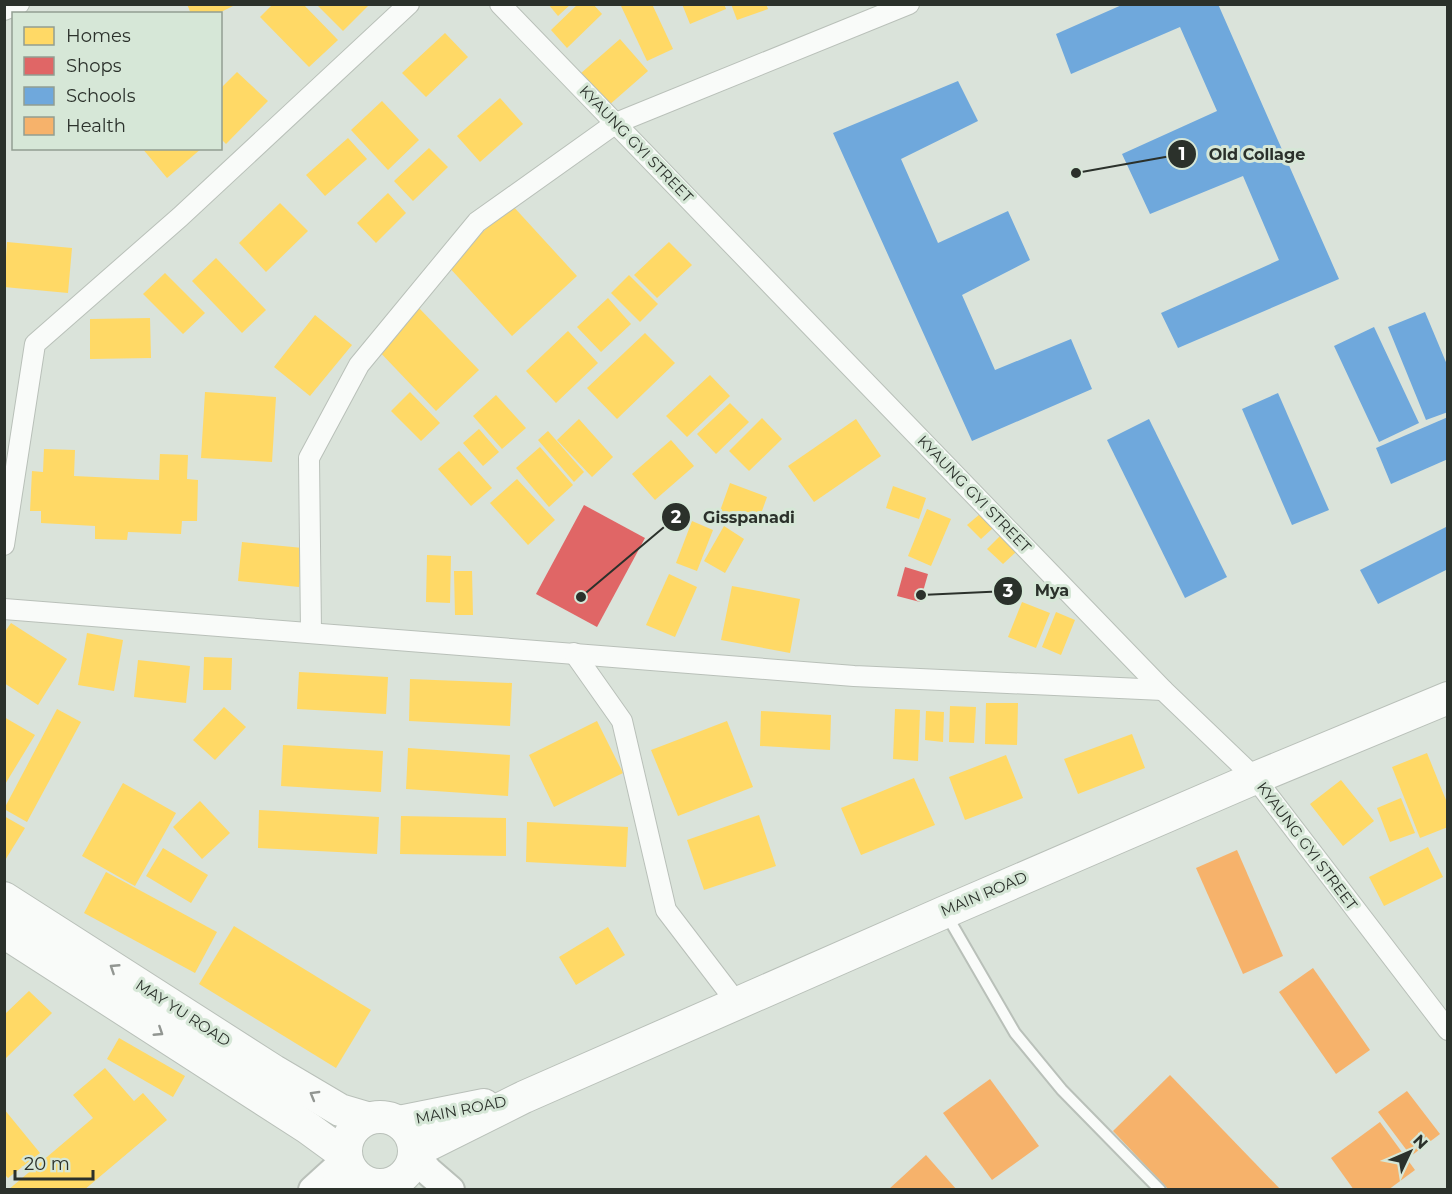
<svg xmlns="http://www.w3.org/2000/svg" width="1452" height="1194" viewBox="0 0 1452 1194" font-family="Montserrat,sans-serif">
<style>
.homes{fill:#ffd966}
.shops{fill:#e06666}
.schools{fill:#6fa8dc}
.health{fill:#f6b26b}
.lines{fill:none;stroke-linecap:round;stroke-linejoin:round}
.lane-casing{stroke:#b9c0b9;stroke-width:14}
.street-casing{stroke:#b9c0b9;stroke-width:22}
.secondary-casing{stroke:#b9c0b9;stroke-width:32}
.primary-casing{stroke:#b9c0b9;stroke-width:34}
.lane{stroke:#f9fbf9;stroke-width:10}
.street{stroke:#f9fbf9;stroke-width:20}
.secondary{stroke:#f9fbf9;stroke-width:28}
.primary{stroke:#f9fbf9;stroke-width:32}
.oneway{stroke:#929692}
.labels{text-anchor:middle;stroke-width:6;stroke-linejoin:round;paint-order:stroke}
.street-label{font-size:15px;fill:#2b312b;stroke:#d6e7d7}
.leader{fill:none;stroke:#2b312b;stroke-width:2}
.callout-dot{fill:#2b312b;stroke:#d6e7d7;stroke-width:2}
.mark-label{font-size:18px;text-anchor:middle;font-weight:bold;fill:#fff}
.callout-label{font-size:16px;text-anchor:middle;font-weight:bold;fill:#2b312b;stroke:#d6e7d7;stroke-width:6;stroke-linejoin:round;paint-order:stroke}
</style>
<rect width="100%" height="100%" fill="#dae3da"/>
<g class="homes">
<path d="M187,4H237L217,14H191Z"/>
<path d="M273,4H303L338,40L309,67L260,17Z"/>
<path d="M316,4H370L343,31Z"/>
<path d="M548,4H571L558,16Z"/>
<path d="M578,4H593L602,14L567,48L551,30Z"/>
<path d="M624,4H652L673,49L647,61L621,6Z"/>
<path d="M682,4H724L726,9L690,24Z"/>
<path d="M731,4H766L768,9L737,20Z"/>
<path d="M445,33L468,57L426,97L402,73Z"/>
<path d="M620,39L648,71L608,106L580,74Z"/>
<path d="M237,72L268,101L226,144L220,138V89Z"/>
<path d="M500,98L523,124L480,162L457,136Z"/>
<path d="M382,101L419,140L388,170L351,130Z"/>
<path d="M348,138L367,159L325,196L306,175Z"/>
<path d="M142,148H202L167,178Z"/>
<path d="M429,148L448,167L413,201L394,181Z"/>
<path d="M388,193L406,213L376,243L357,223Z"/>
<path d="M280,203L308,231L266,272L239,243Z"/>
<path d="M512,205L577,276L512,336L447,265Z"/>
<path d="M7,242L72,248L68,293L4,287Z"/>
<path d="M669,242L692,265L657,298L634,275Z"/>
<path d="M216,258L266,310L242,333L192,281Z"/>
<path d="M165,273L205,313L183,334L143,294Z"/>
<path d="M629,275L658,304L640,322L611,293Z"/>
<path d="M608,298L631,324L601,352L577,327Z"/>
<path d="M418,307L479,370L436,411L376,348Z"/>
<path d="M315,315L352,345L310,396L274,367Z"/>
<path d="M150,318L151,358L90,359V319Z"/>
<path d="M568,331L598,363L556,403L526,371Z"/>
<path d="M645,333L675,363L617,419L587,388Z"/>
<path d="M710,375L730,396L687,437L666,416Z"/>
<path d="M205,392L276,397L272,462L201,458Z"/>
<path d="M410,392L440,423L421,441L391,411Z"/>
<path d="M496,395L526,428L502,449L473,416Z"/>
<path d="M730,403L749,422L716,454L697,434Z"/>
<path d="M762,418L782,439L749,471L729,451Z"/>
<path d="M579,419L613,457L592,477L557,440Z"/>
<path d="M856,419L881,456L814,502L788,466Z"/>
<path d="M479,429L499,452L483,466L463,443Z"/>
<path d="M548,431L584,472L574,482L538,440Z"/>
<path d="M671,440L694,466L655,500L632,474Z"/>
<path d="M540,447L573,485L549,507L516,468Z"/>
<path d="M44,449L75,450L74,476L159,480L160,454L188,455L187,479L198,480L197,521H182L181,534L128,532L127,540L95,539V526L41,523V511H30L32,471L43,472Z"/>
<path d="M459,451L492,488L471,506L438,469Z"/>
<path d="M517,479L555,520L528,545L490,503Z"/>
<path d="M730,483L767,497L757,525L720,511Z"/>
<path d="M893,486L926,498L919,519L886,508Z"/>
<path d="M927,509L951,519L931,566L908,556Z"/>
<path d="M980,514L993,528L981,539L967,525Z"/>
<path d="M692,521L713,530L697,571L676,563Z"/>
<path d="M724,526L744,539L725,573L704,561Z"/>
<path d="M1000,536L1016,552L1003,564L987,549Z"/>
<path d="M242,542L303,548L299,587L238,581Z"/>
<path d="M427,555L451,556L450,603L426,602Z"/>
<path d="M454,571H472L473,615H455Z"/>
<path d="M669,574L697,587L675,637L646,625Z"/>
<path d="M732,586L800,599L790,653L721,640Z"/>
<path d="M1022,602L1050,613L1036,648L1008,637Z"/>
<path d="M1056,612L1075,620L1061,655L1042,647Z"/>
<path d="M11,623L67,659L38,705L4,683V633Z"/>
<path d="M87,633L123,640L114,691L78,685Z"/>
<path d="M204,657L232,658L231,690H203Z"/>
<path d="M138,660L190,666L186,703L134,697Z"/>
<path d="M299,672L388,677L386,714L297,709Z"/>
<path d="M410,679L512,683L510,726L409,721Z"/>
<path d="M986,703H1018L1017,745L985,744Z"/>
<path d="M950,706L976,707L974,743L949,742Z"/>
<path d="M224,707L246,727L215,760L193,740Z"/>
<path d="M57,709L81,722L27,822L4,809Z"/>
<path d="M895,709L920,710L918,761L893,759Z"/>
<path d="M761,711L831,715L830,750L760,746Z"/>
<path d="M926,711L944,712L943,742L925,740Z"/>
<path d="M4,717L35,735L4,786Z"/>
<path d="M597,721L623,773L554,807L529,755Z"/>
<path d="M727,721L753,787L678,816L651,750Z"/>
<path d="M1132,734L1145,768L1078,794L1064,759Z"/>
<path d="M283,745L383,751L381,792L281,786Z"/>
<path d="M408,748L510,755L508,796L406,789Z"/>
<path d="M1427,753L1448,805V827L1420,838L1392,767Z"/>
<path d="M1006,755L1023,798L965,820L949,777Z"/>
<path d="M914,778L935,825L861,855L841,808Z"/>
<path d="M1341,780L1374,821L1343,846L1310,804Z"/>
<path d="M123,783L176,813L135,886L82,856Z"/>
<path d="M1401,798L1415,833L1390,842L1377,808Z"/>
<path d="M200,801L230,833L202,859L173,827Z"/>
<path d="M259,810L379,817L377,854L258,848Z"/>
<path d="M759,815L776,866L704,890L687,840Z"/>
<path d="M4,816L25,828L4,862Z"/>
<path d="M401,816L506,818V856L400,854Z"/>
<path d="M527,822L628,827L626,867L526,862Z"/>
<path d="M1428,847L1443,877L1384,906L1369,877Z"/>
<path d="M163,848L208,875L191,903L146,876Z"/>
<path d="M106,872L217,932L195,973L84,913Z"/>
<path d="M234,926L371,1010L336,1068L199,984Z"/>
<path d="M608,927L625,955L576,985L559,957Z"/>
<path d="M29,991L52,1013L4,1060V1015Z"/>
<path d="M119,1038L185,1076L173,1097L107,1059Z"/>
<path d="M105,1068L134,1101L143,1093L167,1120L84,1190H8L93,1118L73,1095Z"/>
<path d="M4,1109L40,1153L8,1178L4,1174Z"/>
</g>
<g class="shops">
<path d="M584,505L645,538L597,627L536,594Z"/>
<path d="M905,567L928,574L920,602L897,596Z"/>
</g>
<g class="schools">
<path d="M1124,4H1218L1339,279L1178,348L1161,313L1279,260L1243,176L1150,214L1122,154L1217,111L1180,27L1071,74L1056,34Z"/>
<path d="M958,81L978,121L901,159L938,243L1008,211L1030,260L962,295L995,370L1071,339L1092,389L972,441L833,133Z"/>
<path d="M1425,312L1448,367V412L1426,420L1388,327Z"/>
<path d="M1374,327L1419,423L1379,442L1334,346Z"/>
<path d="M1278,393L1329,510L1292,525L1242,409Z"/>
<path d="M1448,417V459L1391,484L1376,448Z"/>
<path d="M1149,419L1227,577L1185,598L1107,440Z"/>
<path d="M1448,526V569L1378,604L1360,570Z"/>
</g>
<g class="health">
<path d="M1237,850L1283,956L1243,974L1196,868Z"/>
<path d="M1313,968L1370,1050L1336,1074L1279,992Z"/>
<path d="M1170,1075L1281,1190H1169L1113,1131Z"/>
<path d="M990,1079L1039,1146L992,1180L943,1113Z"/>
<path d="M1407,1091L1440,1134L1411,1156L1378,1112Z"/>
<path d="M1380,1122L1415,1170L1388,1190H1354L1331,1158Z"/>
<path d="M926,1155L957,1190H888Z"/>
</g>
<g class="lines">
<defs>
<path id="lane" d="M946,914L1015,1033L1062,1090L1160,1190"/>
<g id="street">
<path d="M500,4L1163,690L1255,778L1448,1030"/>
<path d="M4,10L19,4"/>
<path d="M4,545L35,344L180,217L409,4"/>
<path d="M4,609L854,676L1163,690"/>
<path d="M311,632L309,458L359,365L477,222L616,123L909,4"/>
<path d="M574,653L622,721L666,910L737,1003"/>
</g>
<g id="secondary">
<path d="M414,1155L428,1171L450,1190"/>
<path d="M313,1190L346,1160"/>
<path d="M330,1190L371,1184"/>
</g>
<g id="primary">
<path d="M4,898L274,1071L340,1110L367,1118"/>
<path d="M4,932L308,1128L345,1155"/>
<circle cx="380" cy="1151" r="34"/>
<path d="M399,1122L484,1105"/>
<path d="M414,1152L524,1097L945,912L1255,778L1448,698"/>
</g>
</defs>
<use href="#lane" class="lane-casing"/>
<use href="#street" class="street-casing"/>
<use href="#secondary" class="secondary-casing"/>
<use href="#primary" class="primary-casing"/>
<use href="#lane" class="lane"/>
<use href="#street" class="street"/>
<use href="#secondary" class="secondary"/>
<use href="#primary" class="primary"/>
</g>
<defs><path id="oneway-chevron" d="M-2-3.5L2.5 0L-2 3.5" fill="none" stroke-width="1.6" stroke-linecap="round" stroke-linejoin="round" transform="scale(1.5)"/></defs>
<g class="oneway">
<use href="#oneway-chevron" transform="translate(114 968) rotate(-147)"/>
<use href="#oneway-chevron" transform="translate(159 1032) rotate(33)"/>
<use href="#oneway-chevron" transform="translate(314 1095) rotate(-150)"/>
</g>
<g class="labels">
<g class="street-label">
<text transform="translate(636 144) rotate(46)" y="5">KYAUNG GYI STREET</text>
<text transform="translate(974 494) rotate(46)" y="5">KYAUNG GYI STREET</text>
<text transform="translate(1307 846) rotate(53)" y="5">KYAUNG GYI STREET</text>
<text transform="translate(984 894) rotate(-23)" y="5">MAIN ROAD</text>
<text transform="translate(183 1013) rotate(33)" y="5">MAY YU ROAD</text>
<text transform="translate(461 1110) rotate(-11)" y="5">MAIN ROAD</text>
</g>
</g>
<path class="leader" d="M1076 173L1182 154M581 597L676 517M921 595L1008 591"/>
<g class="callout-dot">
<circle cx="1076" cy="173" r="6"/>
<circle cx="581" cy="597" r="6"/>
<circle cx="921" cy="595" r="6"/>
<circle cx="1182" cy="154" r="15"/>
<circle cx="676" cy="517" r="15"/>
<circle cx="1008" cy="591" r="15"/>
</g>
<g class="mark-label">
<text x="1182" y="160">1</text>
<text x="676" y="523">2</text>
<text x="1008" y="597">3</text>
</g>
<g class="callout-label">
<text x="1257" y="160">Old Collage</text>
<text x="749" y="523">Gisspanadi</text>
<text x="1052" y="596">Mya</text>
</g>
<rect width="1452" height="1194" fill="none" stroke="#2b312b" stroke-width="12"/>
<rect x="12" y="12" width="210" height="138" fill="#d6e7d7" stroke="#929e92" stroke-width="1.5"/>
<rect x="24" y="27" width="30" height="18" fill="#ffd966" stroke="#929e92" stroke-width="1.5"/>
<text x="66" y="42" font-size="18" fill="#2b312b">Homes</text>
<rect x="24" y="57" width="30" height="18" fill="#e06666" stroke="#929e92" stroke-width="1.5"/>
<text x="66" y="72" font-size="18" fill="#2b312b">Shops</text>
<rect x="24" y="87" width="30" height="18" fill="#6fa8dc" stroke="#929e92" stroke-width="1.5"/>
<text x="66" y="102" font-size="18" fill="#2b312b">Schools</text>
<rect x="24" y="117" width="30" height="18" fill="#f6b26b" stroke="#929e92" stroke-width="1.5"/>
<text x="66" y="132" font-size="18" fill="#2b312b">Health</text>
<g transform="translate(1410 1152) rotate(46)" stroke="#d6e7d7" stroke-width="4.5" paint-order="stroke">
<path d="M0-4.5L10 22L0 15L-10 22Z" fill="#2b312b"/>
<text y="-9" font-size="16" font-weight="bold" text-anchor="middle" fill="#2b312b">N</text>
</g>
<path d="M15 1170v9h78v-9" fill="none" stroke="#2b312b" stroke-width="3"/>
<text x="24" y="1170" font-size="18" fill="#2b312b" stroke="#d6e7d7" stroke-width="4.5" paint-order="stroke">20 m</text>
</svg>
